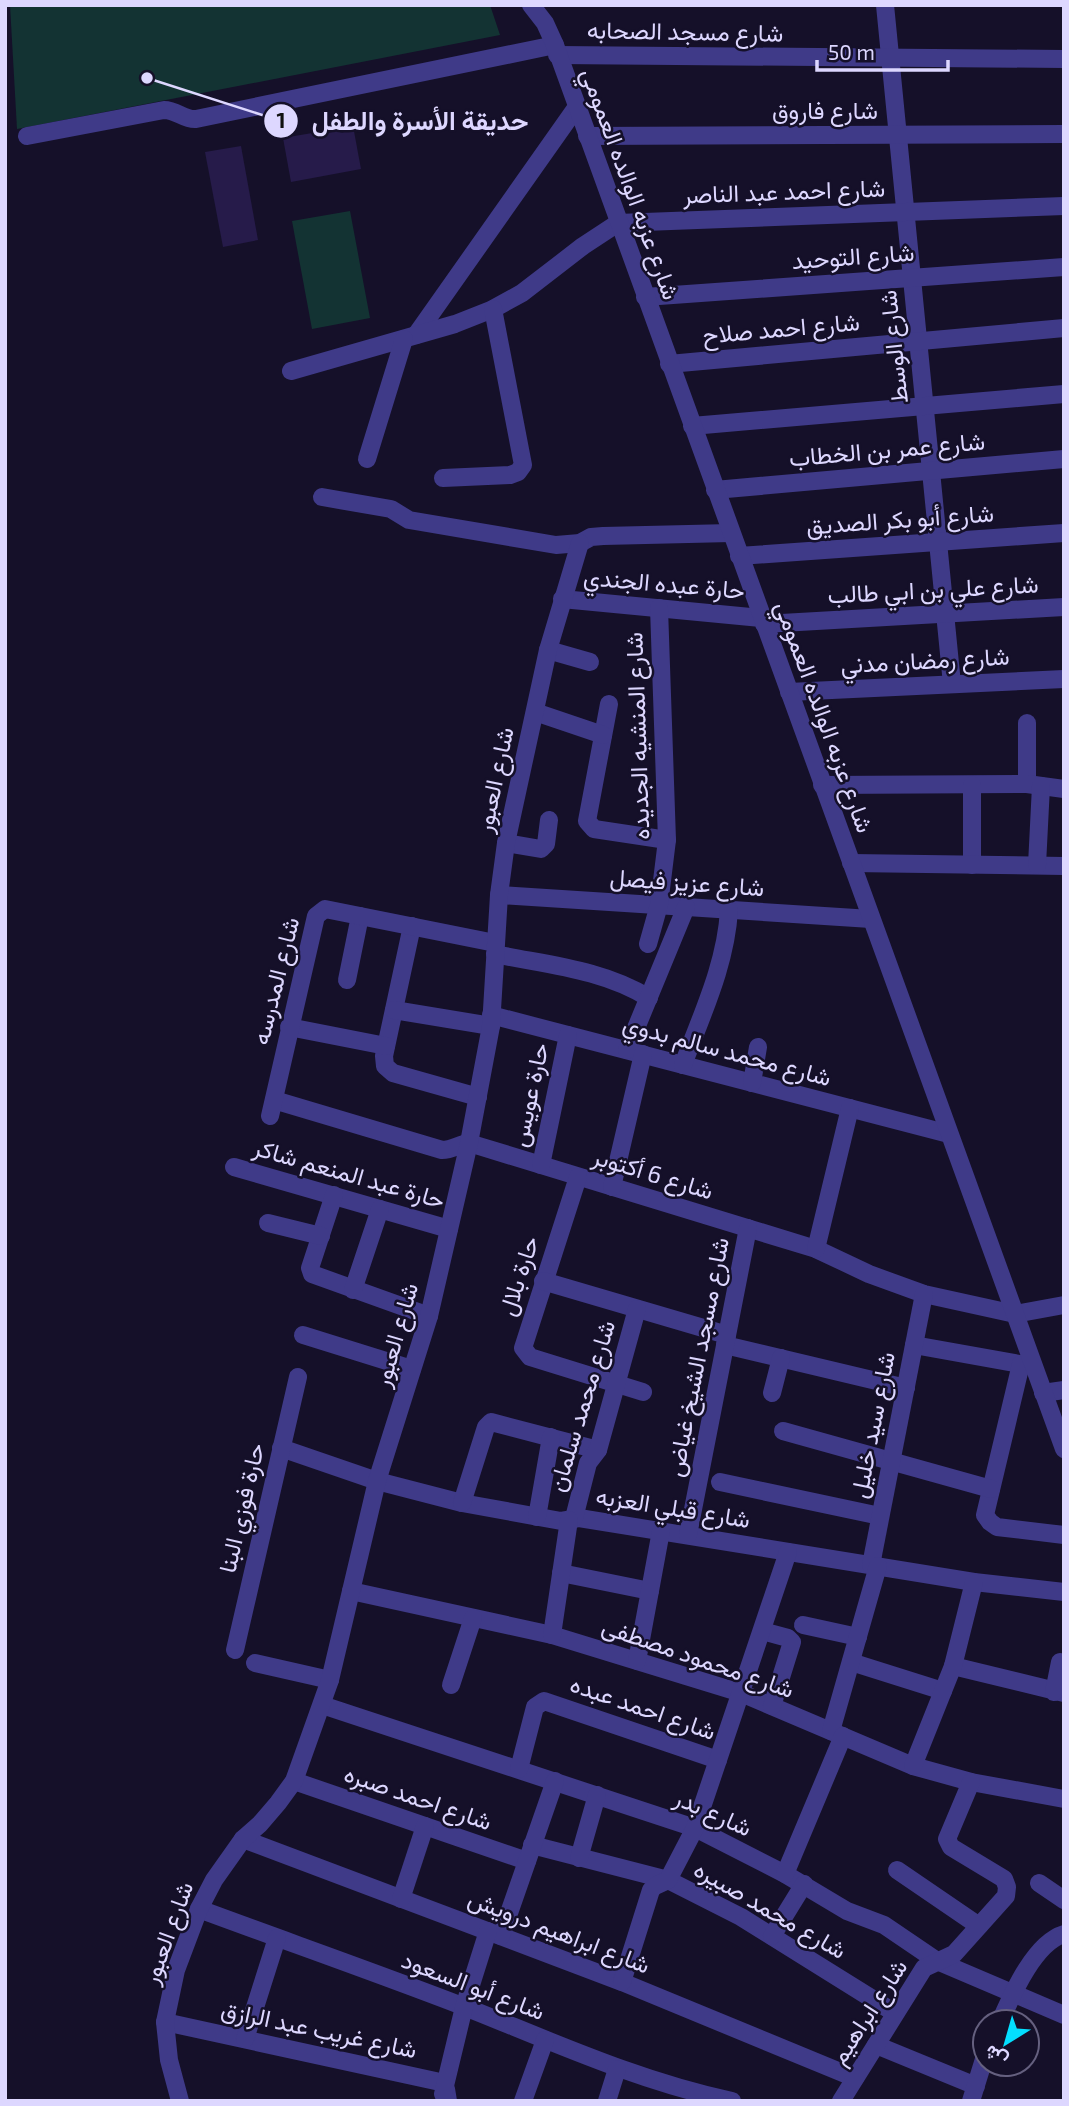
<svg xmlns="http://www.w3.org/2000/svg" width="1069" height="2106" viewBox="0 0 1069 2106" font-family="'Exo 2',Vazirmatn,sans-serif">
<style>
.green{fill:#133333}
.building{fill:#261b4a}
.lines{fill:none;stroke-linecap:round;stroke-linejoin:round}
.minor{stroke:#3f3a88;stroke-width:18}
.tertiary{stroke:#3f3a88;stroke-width:18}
.labels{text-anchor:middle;stroke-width:5;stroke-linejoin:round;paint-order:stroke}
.street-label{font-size:24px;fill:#ddd7ff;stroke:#151029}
.leader{fill:none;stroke:#ddd7ff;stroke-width:2.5}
.callout-dot{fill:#ddd7ff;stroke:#151029;stroke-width:2.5}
.mark-label{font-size:21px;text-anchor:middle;font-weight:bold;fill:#111}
.callout-label{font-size:26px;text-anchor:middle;font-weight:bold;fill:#ddd7ff;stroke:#151029;stroke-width:5;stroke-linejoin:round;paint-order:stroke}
</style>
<rect width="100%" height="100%" fill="#151029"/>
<g class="green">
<path d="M10,5H490L500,35L17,129Z"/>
<path d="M350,211L370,318L312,329L292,221Z"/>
</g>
<g class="building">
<path d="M353,126L361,169L291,182L283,138Z"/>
<path d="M241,146L258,240L223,247L205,152Z"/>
</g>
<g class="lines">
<g class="minor">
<path d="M885,5L952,684"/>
<path d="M557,55L1064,59"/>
<path d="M27,136L164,110C177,110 184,120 196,119L555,45"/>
<path d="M587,136L1064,134"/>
<path d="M645,297L1064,267"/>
<path d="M416,335L576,108"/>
<path d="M669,364L1064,328"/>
<path d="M291,371L455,324L493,309L522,293L583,246L618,223L1064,206"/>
<path d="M692,426L1064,394"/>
<path d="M367,459L404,339"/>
<path d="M443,478L510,475L518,472L523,465L493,309"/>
<path d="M715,490L1064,459"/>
<path d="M322,497L391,509L409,520L556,545L580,543L591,537L603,536L731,533"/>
<path d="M739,556L1064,533"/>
<path d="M562,599L761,618"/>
<path d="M764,624L1064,607"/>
<path d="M548,650L590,662"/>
<path d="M789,692L1064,679"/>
<path d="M609,704L587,821L594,829L667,840"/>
<path d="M535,712L603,735"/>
<path d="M1027,723V784"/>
<path d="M822,785L1027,784L1064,789"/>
<path d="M972,785V865"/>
<path d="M506,843L541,849L546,844L549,820"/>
<path d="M851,863L1064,866"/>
<path d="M1037,865L1041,786"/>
<path d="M499,895L871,919"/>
<path d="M412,926L384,1056L385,1066L393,1073L478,1097"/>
<path d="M648,944L659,905L667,840L659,608"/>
<path d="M495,954C547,965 602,969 649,998"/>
<path d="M347,980L360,916"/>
<path d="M394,1010L491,1026"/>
<path d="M491,1015L949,1134"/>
<path d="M289,1027L386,1046"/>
<path d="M627,1050L686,907"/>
<path d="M683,1065C702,1014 726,964 729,910"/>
<path d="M752,1083L758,1047"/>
<path d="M274,1100L442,1150C453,1150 459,1144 469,1143L816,1249L869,1274L924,1294L1015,1314L1064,1305"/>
<path d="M270,1116L316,916L325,909L495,943"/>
<path d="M541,1165L568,1035"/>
<path d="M234,1167L449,1229"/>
<path d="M578,1177L523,1348L530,1357L643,1392"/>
<path d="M612,1187L643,1054"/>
<path d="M334,1195L310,1268L312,1274L429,1316"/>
<path d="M268,1223L321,1236"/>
<path d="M816,1249L850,1108"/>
<path d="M543,1281L727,1335"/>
<path d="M353,1290L380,1209"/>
<path d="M303,1335L412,1369"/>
<path d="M725,1345L906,1388"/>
<path d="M914,1345L1031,1366"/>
<path d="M1021,1364L985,1515L990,1522L997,1527L1064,1535"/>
<path d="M772,1393L781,1358"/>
<path d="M1043,1393L1064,1390"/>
<path d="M783,1431L991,1489"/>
<path d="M281,1448L377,1481L462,1503L561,1521L579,1518L974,1582L1064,1592"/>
<path d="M720,1482L880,1516"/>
<path d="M462,1503L486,1427L491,1422L598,1450"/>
<path d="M537,1517L551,1437"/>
<path d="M574,1518L588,1463L598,1450L637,1309"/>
<path d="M688,1535L748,1228"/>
<path d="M871,1565L924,1294"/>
<path d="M561,1573L650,1591"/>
<path d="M351,1591L552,1635L741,1693L913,1766L971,1782L1064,1799"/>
<path d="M803,1625L858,1637"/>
<path d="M762,1631L788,1638L792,1642L772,1706"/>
<path d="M552,1635L569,1520"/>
<path d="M235,1650L298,1377"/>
<path d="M637,1661L661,1531"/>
<path d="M851,1662L943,1691"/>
<path d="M255,1663L330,1680"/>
<path d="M953,1666L1064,1693"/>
<path d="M451,1685L473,1618"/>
<path d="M1054,1692L1060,1662"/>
<path d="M322,1705L695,1828L785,1874L847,1911L884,1925L937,1961L1064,2015"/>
<path d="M831,1731L878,1566"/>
<path d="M913,1766L953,1666L974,1582"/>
<path d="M519,1769L535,1707L544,1701L718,1760"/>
<path d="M294,1781L527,1861"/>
<path d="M243,1839L622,1982L855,2078"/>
<path d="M532,1845L668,1880L741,1917L895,2013"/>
<path d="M579,1858L597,1795"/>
<path d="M897,1870L979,1926"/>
<path d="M785,1874L843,1736"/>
<path d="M1039,1883L1064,1900"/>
<path d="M401,1899L425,1826"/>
<path d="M199,1909C288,1942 377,1973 465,2007C553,2042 638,2081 732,2101"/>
<path d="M501,1936L555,1781"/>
<path d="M772,1936L804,1884"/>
<path d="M622,1982L651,1890L655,1886L668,1880L695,1828L788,1552"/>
<path d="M165,2022L440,2082L446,2089L448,2101"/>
<path d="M1000,2022C1012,1995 1034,1943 1064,1934"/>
<path d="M245,2039L277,1938"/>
<path d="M876,2045L976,2086"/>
<path d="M443,2094L464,2007L488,1931"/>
<path d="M180,2101L169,2060L165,2022L176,1970L199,1909L214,1880L243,1839L260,1824L278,1803L294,1781L330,1680L377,1481L429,1316L469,1143L491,1026L499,895L506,843L548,650L580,543"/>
<path d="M523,2101L545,2040"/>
<path d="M607,2101L617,2069"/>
<path d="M841,2101L924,1968L954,1954L1006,1896L1007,1887L1004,1879L951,1847L947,1839L971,1782"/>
<path d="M971,2101L985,2056"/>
</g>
<path class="tertiary" d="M531,5L545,23L555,45L1064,1449"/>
</g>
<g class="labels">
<g class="street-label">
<text transform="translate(685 32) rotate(1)" y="8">شارع مسجد الصحابه</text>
<text x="825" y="119">شارع فاروق</text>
<text transform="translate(630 184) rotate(70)" y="8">شارع عزبه الوالده العمومي</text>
<text transform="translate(784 192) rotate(-2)" y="8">شارع احمد عبد الناصر</text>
<text transform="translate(853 257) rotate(-4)" y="8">شارع التوحيد</text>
<text transform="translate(781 329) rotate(-5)" y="8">شارع احمد صلاح</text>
<text transform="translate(894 347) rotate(-96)" y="8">شارع الوسط</text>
<text transform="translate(887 450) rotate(-5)" y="8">شارع عمر بن الخطاب</text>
<text transform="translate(900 520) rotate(-4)" y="8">شارع أبو بكر الصديق</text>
<text transform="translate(664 584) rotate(5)" y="8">حارة عبده الجندي</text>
<text transform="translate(933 590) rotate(-3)" y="8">شارع علي بن ابي طالب</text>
<text transform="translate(925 661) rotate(-3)" y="8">شارع رمضان مدني</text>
<text transform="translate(824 717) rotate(70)" y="8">شارع عزبه الوالده العمومي</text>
<text transform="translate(638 736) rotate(-92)" y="8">شارع المنشيه الجديده</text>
<text transform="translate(495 780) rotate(-78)" y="8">شارع العبور</text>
<text transform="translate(687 883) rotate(4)" y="8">شارع عزيز فيصل</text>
<text transform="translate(276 981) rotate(-76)" y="8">شارع المدرسه</text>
<text transform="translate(727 1051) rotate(15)" y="8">شارع محمد سالم بدوي</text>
<text transform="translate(530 1095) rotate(-78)" y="8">حارة عويس</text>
<text transform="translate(349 1174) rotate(16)" y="8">حارة عبد المنعم شاكر</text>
<text transform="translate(653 1174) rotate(17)" y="8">شارع 6 أكتوبر</text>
<text transform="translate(519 1276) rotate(-72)" y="8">حارة بلال</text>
<text transform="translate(396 1335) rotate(-74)" y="8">شارع العبور</text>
<text transform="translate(698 1357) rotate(-79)" y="8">شارع مسجد الشيخ غياض</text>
<text transform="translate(582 1406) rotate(-73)" y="8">شارع محمد سلمان</text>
<text transform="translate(873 1425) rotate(-79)" y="8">شارع سيد خليل</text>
<text transform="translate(242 1508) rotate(-77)" y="8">حارة فوزي البنا</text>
<text transform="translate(673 1508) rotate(9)" y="8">شارع قبلي العزبه</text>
<text transform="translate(698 1658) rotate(19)" y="8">شارع محمود مصطفى</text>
<text transform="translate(643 1708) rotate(19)" y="8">شارع احمد عبده</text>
<text transform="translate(418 1798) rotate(19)" y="8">شارع احمد صبره</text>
<text transform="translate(713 1813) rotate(24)" y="8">شارع بدر</text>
<text transform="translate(770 1910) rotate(30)" y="8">شارع محمد صبيره</text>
<text transform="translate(559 1932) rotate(21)" y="8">شارع ابراهيم درويش</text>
<text transform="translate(168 1933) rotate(-70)" y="8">شارع العبور</text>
<text transform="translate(473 1986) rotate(21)" y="8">شارع أبو السعود</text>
<text transform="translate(869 2012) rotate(-57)" y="8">شارع ابراهيم</text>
<text transform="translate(319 2030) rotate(12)" y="8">شارع غريب عبد الرازق</text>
</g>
</g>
<path class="leader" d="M147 78L281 121"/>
<g class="callout-dot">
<circle cx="147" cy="78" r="7"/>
<circle cx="281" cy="121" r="18"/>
</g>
<g class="mark-label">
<text x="281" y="128">1</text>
</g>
<g class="callout-label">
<text x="420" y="130">حديقة الأسرة والطفل</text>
</g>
<rect width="1069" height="2106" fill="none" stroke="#ddd7ff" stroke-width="14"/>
<g transform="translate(1006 2043) rotate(217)"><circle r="33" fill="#151029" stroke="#65607f" stroke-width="2"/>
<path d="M0-5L12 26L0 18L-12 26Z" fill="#03dfff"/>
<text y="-10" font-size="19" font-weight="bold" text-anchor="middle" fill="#ddd7ff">ش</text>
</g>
<path d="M817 60v10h131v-10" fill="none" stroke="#ddd7ff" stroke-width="3.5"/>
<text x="828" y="60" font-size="21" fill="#ddd7ff" stroke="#151029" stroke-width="5" paint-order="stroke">50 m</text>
</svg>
